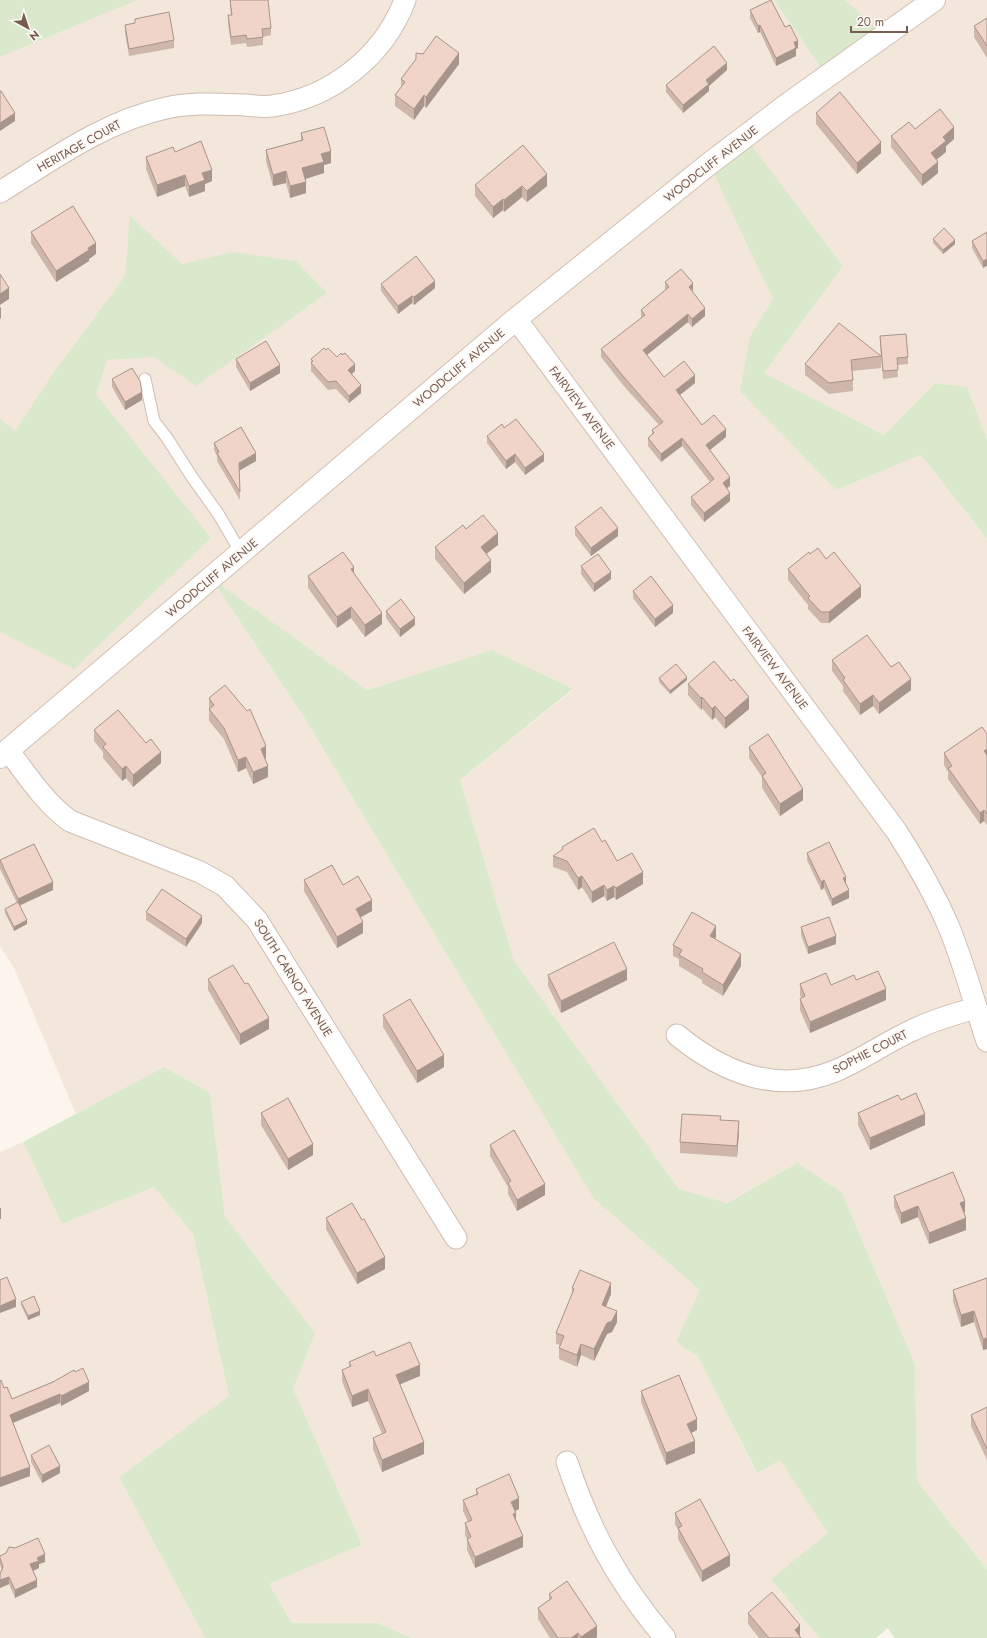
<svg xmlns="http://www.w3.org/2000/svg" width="987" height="1638" viewBox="0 0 987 1638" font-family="Jost,sans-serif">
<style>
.residential{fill:#f3e7dc}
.green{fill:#dae9cc}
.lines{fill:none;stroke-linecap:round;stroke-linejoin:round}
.lane-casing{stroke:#cebdb3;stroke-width:13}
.street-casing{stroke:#cebdb3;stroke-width:23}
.secondary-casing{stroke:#d3bfb3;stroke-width:24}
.lane{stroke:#fff;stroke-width:11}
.street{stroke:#fff;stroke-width:21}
.secondary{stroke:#fff;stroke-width:22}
.wall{fill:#ceb6ab}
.shaded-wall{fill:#a7948b}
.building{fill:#efd4c7;stroke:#a7948b}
.labels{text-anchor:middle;stroke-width:4;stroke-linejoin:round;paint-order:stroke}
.street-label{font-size:12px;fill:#765c51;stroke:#fef9f4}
</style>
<rect width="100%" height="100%" fill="#fcf5ed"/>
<g class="residential">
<path d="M138,0H774L827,76L853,7L845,0H987V439L967,387L935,383L884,435L763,373L843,266L709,164L774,299L750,336L741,391L836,490L921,455L987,539V1569L917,1481L915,1365L797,1163L726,1203L679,1189L514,962L460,780L573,690L492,650L367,690L212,579L304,717L594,1199L701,1290L676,1342L698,1357L756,1472L780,1459L829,1533L771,1579L819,1638H411L378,1623H292L269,1584L362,1545L292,1389L315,1333L225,1217L210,1093L164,1067L76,1114L14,968L0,946V57Z"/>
<path d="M23,1142L62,1224L154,1187L193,1234L229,1396L119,1477L205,1638H0V1152Z"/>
</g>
<g class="green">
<path d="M0,0H138L0,57Z"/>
<path d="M774,0H845L884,35L827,76Z"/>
<path d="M745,137L843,266L764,373L884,435L935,383L967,387L987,439V539L921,455L836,490L740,391L750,336L773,299L709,164Z"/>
<path d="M130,216L182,264L233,252L296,261L327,293L196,386L154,357L107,360L96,394L211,538L74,669L0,632V419L15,431L52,375L125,276Z"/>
<path d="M211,578L367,690L492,650L573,689L460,780L514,961L679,1189L727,1203L797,1163L842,1193L915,1365L917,1481L987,1569V1638H894L888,1628L876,1638H819L771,1579L828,1533L780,1460L757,1473L698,1357L676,1342L700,1290L594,1199L304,717Z"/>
<path d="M164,1067L210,1093L225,1217L315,1333L293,1389L362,1545L269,1584L292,1623H378L411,1638H205L119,1477L229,1396L193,1234L154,1187L62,1224L23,1142Z"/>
</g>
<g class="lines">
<defs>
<path id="lane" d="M145,379L154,421L167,438L192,477L219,515L241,553"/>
<g id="street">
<path d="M0,192C52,160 105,121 166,108C192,102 218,104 245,105C253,106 263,107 272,106C331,98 384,56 405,0"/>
<path d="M516,319L897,832C916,862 934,893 948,925C964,963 974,1003 987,1041"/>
<path d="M8,750C27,775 44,802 70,821L200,872L225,886L257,920L456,1238"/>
<path d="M677,1035C722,1072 777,1095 835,1071C862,1060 886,1042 913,1030C933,1020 954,1014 976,1008"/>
<path d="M567,1462C590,1531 618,1582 665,1638"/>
</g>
<path id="secondary" d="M0,757L516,319L709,164L784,107L934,0"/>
</defs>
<use href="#lane" class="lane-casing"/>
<use href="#street" class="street-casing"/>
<use href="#secondary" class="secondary-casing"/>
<use href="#lane" class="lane"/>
<use href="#street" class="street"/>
<use href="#secondary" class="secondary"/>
</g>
<g class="wall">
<path d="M230,0L271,28V35L263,37V45L247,47L246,43L231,45L228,23V15H231L230,6Z"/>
<path d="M750,10L785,27L798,48L796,49V56L776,66L760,32L758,33L750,18Z"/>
<path d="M987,18V58L974,37V26Z"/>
<path d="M135,19L174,40V48L129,56L125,33V25L135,23Z"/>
<path d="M459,64L426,108L424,106L414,120L395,106V95L401,88V79Z"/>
<path d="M727,70L709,86V91L683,113L666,92V85Z"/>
<path d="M816,113L881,153L857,174L816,124Z"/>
<path d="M915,129L954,139L946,146V152L937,159L938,173L922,186L891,147V136Z"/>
<path d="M301,133L331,163L324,165V173L305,179L306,193L290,198L286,183L273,186L266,161V150L301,140Z"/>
<path d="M175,152L212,181L205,184V191L189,197L185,186L157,197L146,169V157Z"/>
<path d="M475,185L547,186L527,202L522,197L504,212L503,210L493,218L475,196Z"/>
<path d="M31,232L96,254L89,259V261L56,282L31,243Z"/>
<path d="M987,232L983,268L972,248V241Z"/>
<path d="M933,239L955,244L943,254L933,243Z"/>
<path d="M665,282L693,292L705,316L692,327L688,322L647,355L664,377L695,383L680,395L702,425L726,437L710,450L730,486L727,488L730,501L704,522L691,505V497L710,482L682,446L661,462L648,446V438L652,434V430L659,425L623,385L601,357V349L641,319V310L665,290Z"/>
<path d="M381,284L435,288L414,305L412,303L398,314L381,291Z"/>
<path d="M880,336L908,357V364L897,365L898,377L883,379L880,344Z"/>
<path d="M326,350L337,357L355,371L351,374L361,393L349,403L336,389L328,390L311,371V359Z"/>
<path d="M881,356V368L852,371L853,380V391L829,394L805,375V364Z"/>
<path d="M236,359L280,373L250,391L236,367Z"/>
<path d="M112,379L142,400L125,410L112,387Z"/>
<path d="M504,428L544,461L525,475L515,462L506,469L487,443V436Z"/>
<path d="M214,443L256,461L239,470L240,500L217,461V456L214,450Z"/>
<path d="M575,527L618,536L591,556L575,535Z"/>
<path d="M466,529L498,545L486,554L491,572L464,594L435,559V547Z"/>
<path d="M810,554L826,559L861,597L829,623H821L808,609V605L788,580V569Z"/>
<path d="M581,566L611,579L594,592L581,574Z"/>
<path d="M354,573L382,624L365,637L351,618L337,628L308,588V576Z"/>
<path d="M633,591L673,613L655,627L633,598Z"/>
<path d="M386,611L415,625L400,637L386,618Z"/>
<path d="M832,660L891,667L911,690L879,714L873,706L860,715L843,691V686L832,671Z"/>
<path d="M659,678L687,680L670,694L659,682Z"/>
<path d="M688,684L749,709L725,729L715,717L712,720L702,708L701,710L688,695Z"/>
<path d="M209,698L266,758H265L268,777L253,784L246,768L238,772L224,739L209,721Z"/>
<path d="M94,730L161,763L133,787L126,778L122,781L103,758V752L94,741Z"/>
<path d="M987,734V825L984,821L980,824L948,779V772L944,765V753Z"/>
<path d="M749,747L803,800L780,816L762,788V777L749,758Z"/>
<path d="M562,847L617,861L643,884L616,900L614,897L607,901L604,896L592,903L582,887L578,890L567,872L553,867V856L562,850Z"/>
<path d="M807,853L846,884L849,898L832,906L824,888L821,890L807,860Z"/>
<path d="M0,860L53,890L19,906L27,924L14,931L5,913V909L17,903L0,869Z"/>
<path d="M304,880L343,885L372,911L360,917L363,933L337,948L304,891Z"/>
<path d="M146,912L202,923L186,947L146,920Z"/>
<path d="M801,927L836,944L808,954L801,935Z"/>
<path d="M716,937L715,939L741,966L723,996L702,983V980L679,966V959L673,956V945Z"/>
<path d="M548,975L627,980L561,1013L548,986Z"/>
<path d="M208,979L245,984L269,1029L240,1045L208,990Z"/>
<path d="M800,984L831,985L886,1000L810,1033L800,1010V999L801,998L800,995Z"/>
<path d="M383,1015L444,1067L417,1083L383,1027Z"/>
<path d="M901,1100L925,1125L870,1150L858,1125V1113Z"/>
<path d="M261,1113L313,1155L288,1170L261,1125Z"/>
<path d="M721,1120L739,1132L737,1157L680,1153V1142Z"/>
<path d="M490,1145L545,1195L517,1211L508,1194V1187L490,1156Z"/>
<path d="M894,1196L965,1212H964L966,1230L929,1244L918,1217L901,1224L894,1207Z"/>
<path d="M326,1218L385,1269L357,1284L326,1229Z"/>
<path d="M987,1278V1349L983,1350L974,1322L961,1327L953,1301V1290Z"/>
<path d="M572,1288L611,1294L606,1306L617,1322L612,1332L607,1334L594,1361L581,1355L577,1367L559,1359V1348L560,1345L556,1344V1333L572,1294Z"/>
<path d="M21,1302L40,1315L28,1320L21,1305Z"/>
<path d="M376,1356L420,1376L400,1384L424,1454L382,1472L373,1449V1438L382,1434L368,1401L352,1407L342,1381V1370L349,1367V1362Z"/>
<path d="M75,1372L89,1391L61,1406L60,1403L13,1423L30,1476L0,1487V1381L4,1388L12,1399Z"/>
<path d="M641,1391L697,1430L691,1433L695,1453L666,1465L641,1402Z"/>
<path d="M987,1407V1460L971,1426V1415Z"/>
<path d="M31,1455L60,1473L42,1483L31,1462Z"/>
<path d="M476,1489L519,1509L515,1511L516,1520L523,1547L475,1568L467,1550V1539L465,1535V1523L468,1522L463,1511V1500L476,1494Z"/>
<path d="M675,1513L730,1566L702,1582L678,1539V1530L675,1524Z"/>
<path d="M0,1556L45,1562L39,1564V1568L33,1571L37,1587L15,1598L9,1584L0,1588V1574L2,1570L0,1565Z"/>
<path d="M549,1594L597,1637L596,1638H550L538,1619V1608L549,1600Z"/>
<path d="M748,1613L800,1637L801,1638H759L748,1624Z"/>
</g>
<g class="shaded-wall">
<path d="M760,25V32L758,33V26Z"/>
<path d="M798,41V48L796,49V56L776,66V58L794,42Z"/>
<path d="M459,53V64L426,108V97Z"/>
<path d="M727,63V70L709,86V91L683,113V105L706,80Z"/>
<path d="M424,95V106L414,120V109Z"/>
<path d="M15,113V121L0,131V123Z"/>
<path d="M954,127V139L946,146V152L931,164V153L943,137Z"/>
<path d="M881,142V153L857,174V163Z"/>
<path d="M331,151V163L324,165V173L302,180V168L321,154Z"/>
<path d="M938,162V173L922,186V175Z"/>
<path d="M212,170V181L205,184V191L189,197V186L202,173Z"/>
<path d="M286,171V183L273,186V175Z"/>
<path d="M547,174V186L527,202V191Z"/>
<path d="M185,175V186L157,197V185Z"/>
<path d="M306,182V193L290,198V186Z"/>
<path d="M522,186V197L504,212V200Z"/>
<path d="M503,199V210L493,218V207Z"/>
<path d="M955,240V244L943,254V250Z"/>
<path d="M96,243V254L89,259V261L56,282V271Z"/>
<path d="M987,259V266L983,268V261Z"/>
<path d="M435,281V288L414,305V297Z"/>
<path d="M693,283V291L689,287Z"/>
<path d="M9,288V299L0,305V294Z"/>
<path d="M412,296V303L398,314V306Z"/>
<path d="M1,307V318L0,319V308Z"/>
<path d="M705,308V316L692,327V319Z"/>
<path d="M688,314V322L643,358V350Z"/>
<path d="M355,364V371L348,378V370Z"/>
<path d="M280,365V373L250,391V383Z"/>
<path d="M695,375V383L676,398V390Z"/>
<path d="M361,385V393L349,403V396Z"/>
<path d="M142,392V400L125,410V402Z"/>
<path d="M726,429V437L706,453V445Z"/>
<path d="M682,438V446L661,462V454Z"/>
<path d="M256,453V461L239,471V463Z"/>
<path d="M515,454V462L506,469V461Z"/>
<path d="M544,454V461L525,475V468Z"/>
<path d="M730,477V486L723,491V483Z"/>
<path d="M730,493V501L704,522V513Z"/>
<path d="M618,528V536L591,556V548Z"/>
<path d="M498,533V545L481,558V547Z"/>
<path d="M491,560V572L464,594V583Z"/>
<path d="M354,567V578L351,569Z"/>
<path d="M611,572V579L594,592V584Z"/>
<path d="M861,586V597L829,623V612Z"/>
<path d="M673,605V613L655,627V619Z"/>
<path d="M351,607V618L337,628V617Z"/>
<path d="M382,613V624L365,637V625Z"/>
<path d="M415,618V625L400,637V629Z"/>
<path d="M687,677V680L670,694V691Z"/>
<path d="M911,679V690L879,714V703Z"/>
<path d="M873,695V706L860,715V704Z"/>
<path d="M702,697V708L701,710V698Z"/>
<path d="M749,697V709L725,729V718Z"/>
<path d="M715,706V717L712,720V709Z"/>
<path d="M266,746V758L261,760V749Z"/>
<path d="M987,749V761L984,751Z"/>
<path d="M161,752V763L133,787V775Z"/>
<path d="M246,757V768L238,772V760Z"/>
<path d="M126,766V778L122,781V769Z"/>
<path d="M268,766V777L253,784V772Z"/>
<path d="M803,789V800L780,816V804Z"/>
<path d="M984,810V821L980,824V813Z"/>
<path d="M643,872V884L616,900V888Z"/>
<path d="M582,876V887L578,890V878Z"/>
<path d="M846,877V885L843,878Z"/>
<path d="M824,880V888L821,890V882Z"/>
<path d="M53,882V890L18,906V899Z"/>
<path d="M604,885V896L592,903V892Z"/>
<path d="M614,886V897L607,901V890Z"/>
<path d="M849,890V898L832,906V899Z"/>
<path d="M372,900V911L356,920V909Z"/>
<path d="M202,916V923L186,947V939Z"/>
<path d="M27,920V924L14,931V927Z"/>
<path d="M363,922V933L337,948V937Z"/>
<path d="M716,926V937L710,947V936Z"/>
<path d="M836,936V944L808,954V947Z"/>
<path d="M741,954V966L723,996V985Z"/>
<path d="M627,969V980L561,1013V1001Z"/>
<path d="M886,989V1000L810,1033V1022Z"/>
<path d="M269,1018V1029L240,1045V1034Z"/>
<path d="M444,1055V1067L417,1083V1071Z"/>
<path d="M925,1114V1125L870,1150V1138Z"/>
<path d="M739,1121V1132L737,1157V1146Z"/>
<path d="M313,1144V1155L288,1170V1159Z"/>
<path d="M545,1184V1195L517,1211V1200Z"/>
<path d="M965,1201V1212L960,1214V1203Z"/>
<path d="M918,1206V1217L901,1224V1213Z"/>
<rect x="0" y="1208" width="1" height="11"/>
<path d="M966,1218V1230L929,1244V1233Z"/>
<path d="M385,1257V1269L357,1284V1273Z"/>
<path d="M611,1283V1294L602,1316V1305Z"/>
<path d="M16,1299V1307L0,1313V1306Z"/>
<path d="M40,1311V1315L28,1320V1316Z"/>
<path d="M617,1311V1322L612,1332L607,1334L594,1361V1349L607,1323Z"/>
<path d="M974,1311V1322L961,1327V1315Z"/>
<path d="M987,1338V1349L983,1350V1339Z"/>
<path d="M581,1344V1355L577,1367V1355Z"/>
<path d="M420,1365V1376L396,1386V1375Z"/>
<path d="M89,1382V1391L61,1406V1396Z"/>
<path d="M368,1389V1401L352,1407V1396Z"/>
<path d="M60,1394V1403L10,1424V1415Z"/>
<path d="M697,1419V1430L687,1435V1424Z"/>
<path d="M695,1441V1453L666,1465V1453Z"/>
<path d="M424,1442V1454L382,1472V1460Z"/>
<path d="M60,1466V1473L42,1483V1475Z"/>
<path d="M30,1467V1476L0,1487V1478Z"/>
<path d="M519,1498V1509L511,1513V1502Z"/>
<path d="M516,1513V1524L513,1514Z"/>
<path d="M523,1536V1547L475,1568V1557Z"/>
<path d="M45,1554V1562L39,1564V1568L30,1572V1564L37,1558Z"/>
<path d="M730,1555V1566L702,1582V1571Z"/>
<path d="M9,1577V1584L0,1588V1580Z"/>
<path d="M37,1580V1587L15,1598V1590Z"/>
<path d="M800,1625V1637L795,1630Z"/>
<path d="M597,1626V1637L596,1638H581V1637Z"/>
<path d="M578,1633V1638H571Z"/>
</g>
<g class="building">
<path d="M230,0H268L271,28L262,29L263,37L247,39L246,35L231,37L228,15H232Z"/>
<path d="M771,0L785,27L790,25L798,41L794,42L796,48L776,58L760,25L758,26L750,10Z"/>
<path d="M169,12L174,40L129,49L125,25L135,23V19Z"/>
<path d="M987,18V46L974,26Z"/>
<path d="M436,36L459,53L426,97L424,95L414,109L395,95L405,82L401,79L416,59V53L423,54Z"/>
<path d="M714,46L727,63L706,80L709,84L683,105L666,85Z"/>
<path d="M0,91H1L15,113L0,123Z"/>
<path d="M840,92L881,142L857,163L816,113Z"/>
<path d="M940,109L954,127L943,137L946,141L931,153L938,162L922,175L891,136L909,122L915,129Z"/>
<path d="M324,127L331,151L321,154L324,162L302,168L306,182L290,186L286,171L273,175L266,150L303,140L301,133Z"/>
<path d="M201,141L212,170L202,173L205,180L189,186L185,175L157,185L146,157L173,147L175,152Z"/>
<path d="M523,145L547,174L527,191L522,186L504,200L503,199L493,207L475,185Z"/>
<path d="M73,206L96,243L88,248L89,250L56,271L31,232Z"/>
<path d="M944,228L955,240L943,250L933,239Z"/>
<path d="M987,232V259L983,261L972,241Z"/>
<path d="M416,256L435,281L414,297L412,296L398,306L381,284Z"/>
<path d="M681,269L693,283L689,287L705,308L692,319L688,314L643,350L664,377L684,361L695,375L676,390L702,425L714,415L726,429L706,445L730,477L723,483L730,493L704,513L691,497L714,479L682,438L661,454L648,438L654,433L652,430L663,422L623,376L601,349L645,315L641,310L669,287L665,282Z"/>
<path d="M0,274L9,288L0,294Z"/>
<path d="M839,323L881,356L851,360L853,380L829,383L805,364Z"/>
<path d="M906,334L908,357L897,358L898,370L883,371L880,336Z"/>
<path d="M266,341L280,365L250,383L236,359Z"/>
<path d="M324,348L326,350L328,348L337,357L341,353L342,355L345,353L355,364L348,370L361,385L349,396L336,381L328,382L311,363L313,361L311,359Z"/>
<path d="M132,368L140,381L142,392L125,402L112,379Z"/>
<path d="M516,419L544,454L525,468L515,454L506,461L487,436L502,424L504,428Z"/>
<path d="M241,427L256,453L239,463L240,492L217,453L219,452L214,443Z"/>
<path d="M601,507L618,528L591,548L575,527Z"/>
<path d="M483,515L498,533L481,547L491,560L464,583L435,547L463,525L466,529Z"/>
<path d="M818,548L826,559L834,552L861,586L829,612H821L808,598L810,596L808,594L788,569L809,552L810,554Z"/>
<path d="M343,552L354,567L351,569L382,613L365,625L351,607L337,617L308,576Z"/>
<path d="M598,554L611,572L594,584L581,566Z"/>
<path d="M651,576L673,605L655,619L633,591Z"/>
<path d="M401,599L415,618L400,629L386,611Z"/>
<path d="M867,635L891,667L899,662L911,679L879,703L873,695L860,704L843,680L845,678L832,660Z"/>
<path d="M714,661L731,681L734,679L749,697L725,718L715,706L712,709L702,697L701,698L688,684Z"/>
<path d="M676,664L687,677L670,691L659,678Z"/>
<path d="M225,685L247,711L250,709L266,746L261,749L268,766L253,772L246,757L238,760L224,728L209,709L214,705L209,698Z"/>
<path d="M118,710L146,743L151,739L161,752L133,775L126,766L122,769L103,747L106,744L94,730Z"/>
<path d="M982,727L987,734V749L984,751L987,755V814L984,810L980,813L948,768L952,766L944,753Z"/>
<path d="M768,734L803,789L780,804L762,776L766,773L749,747Z"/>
<path d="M594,828L602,842L605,840L617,861L632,853L643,872L616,888L614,886L607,890L604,885L592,892L582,876L578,878L567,861L553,856L563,849L562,847Z"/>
<path d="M829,842L846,877L843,878L849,890L832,899L824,880L821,882L807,853Z"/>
<path d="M34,844L53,882L18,899L0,860Z"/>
<path d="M332,865L343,885L358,876L372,900L356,909L363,922L337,937L304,880Z"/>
<path d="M162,889L202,916L186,939L146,912Z"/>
<path d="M18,902L27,920L14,927L5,909Z"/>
<path d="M692,912L716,926L710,936L741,954L723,985L702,972L703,969L679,955L682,950L673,945Z"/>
<path d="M829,917L836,936L808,947L801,927Z"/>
<path d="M614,942L627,969L561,1001L548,975Z"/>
<path d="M233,965L245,984L248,983L269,1018L240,1034L208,979Z"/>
<path d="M878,971L886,989L810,1022L800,999L805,996L800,984L826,973L831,985L854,975L856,980Z"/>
<path d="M410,999L444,1055L417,1071L383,1015Z"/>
<path d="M916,1093L925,1114L870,1138L858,1113L898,1095L901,1100Z"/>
<path d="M288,1098L313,1144L288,1159L261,1113Z"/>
<path d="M682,1114L721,1116L720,1120L739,1121L737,1146L680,1142Z"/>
<path d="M514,1130L545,1184L517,1200L508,1183L511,1181L490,1145Z"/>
<path d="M953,1172L965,1201L960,1203L966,1218L929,1233L918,1206L901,1213L894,1196Z"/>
<path d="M352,1203L362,1220L364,1219L385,1257L357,1273L326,1218Z"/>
<path d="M580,1270L611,1283L602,1305L617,1311L612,1321L607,1323L594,1349L581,1344L577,1355L559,1348L564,1336L556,1333L574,1289L572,1288Z"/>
<path d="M7,1277L16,1299L0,1306V1280Z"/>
<path d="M987,1278V1338L983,1339L974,1311L961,1315L953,1290Z"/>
<path d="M34,1296L40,1311L28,1316L21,1302Z"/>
<path d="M410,1342L420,1365L396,1375L424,1442L382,1460L373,1438L386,1432L368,1389L352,1396L342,1370L351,1366L349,1362L374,1351L376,1356Z"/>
<path d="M83,1368L89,1382L61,1396L60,1394L10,1415L30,1467L0,1478V1381L1,1380L4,1388L7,1387L12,1399L53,1382L74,1370L75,1372Z"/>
<path d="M679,1375L697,1419L687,1424L695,1441L666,1453L641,1391Z"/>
<path d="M987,1407V1449L971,1415Z"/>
<path d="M49,1445L60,1466L42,1475L31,1455Z"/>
<path d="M509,1474L519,1498L511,1502L516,1513L513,1514L523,1536L475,1557L467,1539L471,1537L465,1523L472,1520L463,1500L478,1494L476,1489Z"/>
<path d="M700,1499L730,1555L702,1571L678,1528L682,1526L675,1513Z"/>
<path d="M38,1538L45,1554L37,1558L39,1561L30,1564L37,1580L15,1590L9,1577L0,1580V1574L3,1567L0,1558V1556L6,1553L9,1547L15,1548Z"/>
<path d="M567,1581L597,1626L581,1637L578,1633L571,1638H558L538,1608L552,1598L549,1594Z"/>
<path d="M772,1592L800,1625L795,1630L801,1638H769L748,1613Z"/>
</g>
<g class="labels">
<g class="street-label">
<text transform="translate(79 146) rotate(-29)" y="4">HERITAGE COURT</text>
<text transform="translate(711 164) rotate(-38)" y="4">WOODCLIFF AVENUE</text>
<text transform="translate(459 368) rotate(-40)" y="4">WOODCLIFF AVENUE</text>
<text transform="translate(582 408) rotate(53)" y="4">FAIRVIEW AVENUE</text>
<text transform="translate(212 578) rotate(-40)" y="4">WOODCLIFF AVENUE</text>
<text transform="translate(775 668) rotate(53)" y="4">FAIRVIEW AVENUE</text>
<text transform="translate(293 978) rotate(58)" y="4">SOUTH CARNOT AVENUE</text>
<text transform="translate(870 1052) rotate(-27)" y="4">SOPHIE COURT</text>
</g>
</g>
<g transform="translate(28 28) rotate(140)" stroke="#fef9f4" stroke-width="3" paint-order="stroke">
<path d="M0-3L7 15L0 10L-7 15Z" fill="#765c51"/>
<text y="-6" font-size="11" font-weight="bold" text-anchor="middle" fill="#765c51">N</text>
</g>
<path d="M851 26v6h56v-6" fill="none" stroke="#765c51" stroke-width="2"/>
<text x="857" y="26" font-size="12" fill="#765c51" stroke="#fef9f4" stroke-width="3" paint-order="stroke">20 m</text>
</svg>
